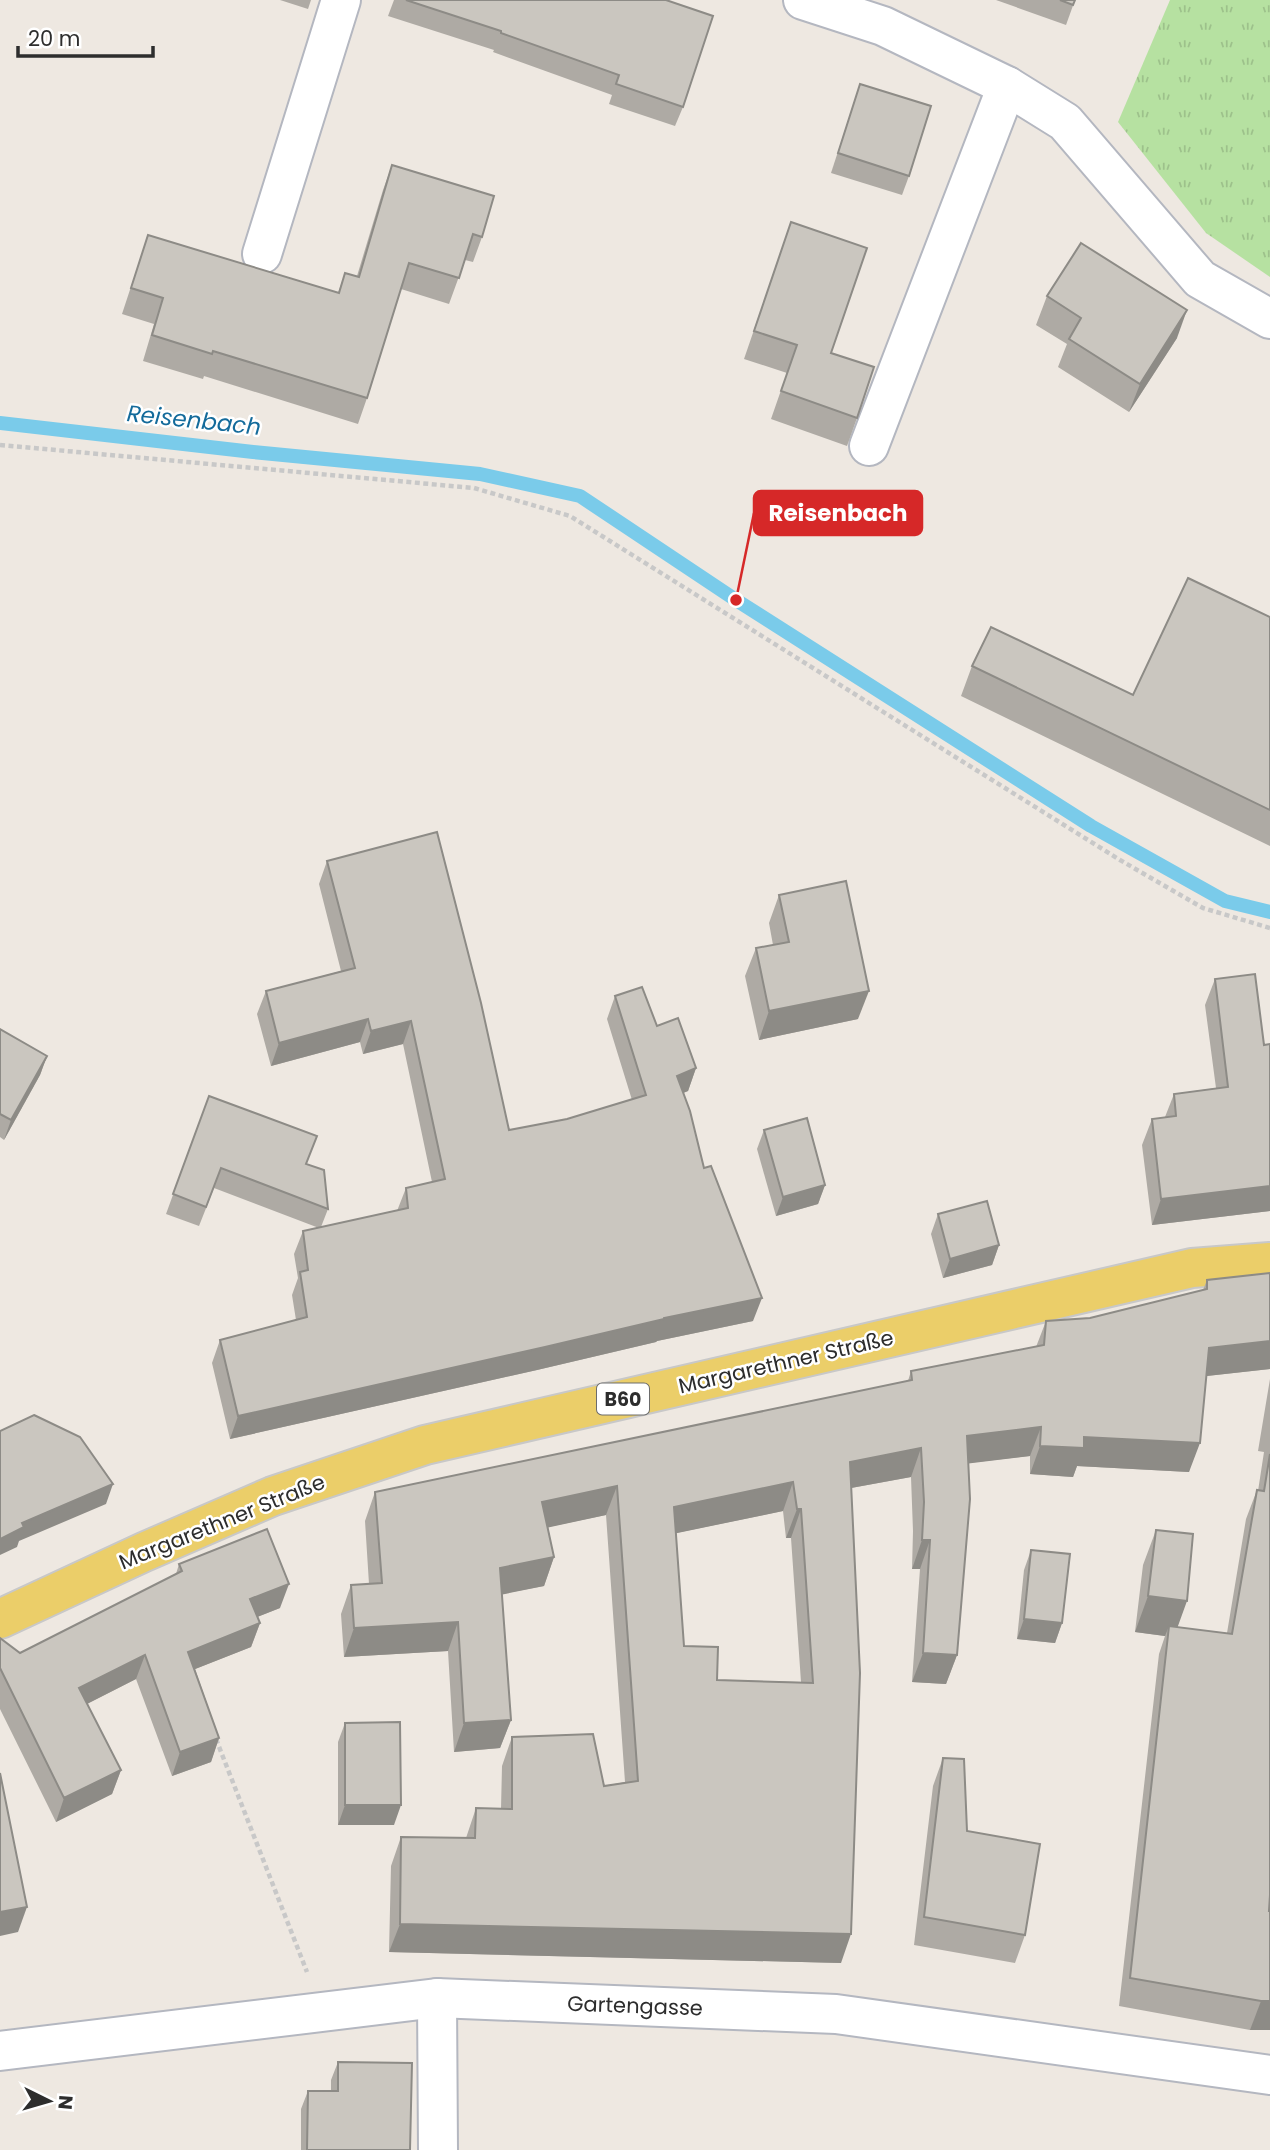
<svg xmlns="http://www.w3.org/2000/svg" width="1270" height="2150" viewBox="0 0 1270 2150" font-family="Poppins,sans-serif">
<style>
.grass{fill:url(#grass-tufts)}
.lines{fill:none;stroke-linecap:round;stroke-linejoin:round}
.stream{stroke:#7acbea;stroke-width:14}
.minor-casing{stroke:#b4b7c0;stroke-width:42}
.primary-casing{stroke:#c8c8c8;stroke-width:42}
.path{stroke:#c8c8c8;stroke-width:4.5;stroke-dasharray:5 3.5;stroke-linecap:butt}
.minor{stroke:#fff;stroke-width:38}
.primary{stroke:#ebce69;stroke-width:38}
.wall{fill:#aeaaa4;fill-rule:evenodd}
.shaded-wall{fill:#8d8b86}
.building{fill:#cac6bf;stroke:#8d8b86;stroke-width:2;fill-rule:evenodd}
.labels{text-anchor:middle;stroke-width:5;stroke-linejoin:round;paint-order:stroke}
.shield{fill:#fff;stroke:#6c6c6c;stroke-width:2}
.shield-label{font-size:19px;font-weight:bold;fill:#2d2d2d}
.street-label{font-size:21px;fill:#2d2d2d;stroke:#fff}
.water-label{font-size:23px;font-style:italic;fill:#146b9b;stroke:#fff}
.leader{fill:none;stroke:#d62828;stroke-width:2.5}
.callout-dot{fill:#d62828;stroke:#fff;stroke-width:2.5}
.callout{fill:#d62828;stroke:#d62828;stroke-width:2.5}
.callout-label{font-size:23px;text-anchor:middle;font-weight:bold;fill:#fff}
</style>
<defs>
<pattern id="grass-tufts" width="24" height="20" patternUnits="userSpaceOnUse" patternTransform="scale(1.75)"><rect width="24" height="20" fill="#b6e1a1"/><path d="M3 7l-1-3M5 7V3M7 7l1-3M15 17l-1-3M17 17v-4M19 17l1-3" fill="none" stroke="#9dc18b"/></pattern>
</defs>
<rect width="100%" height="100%" fill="#eee8e1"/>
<path class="grass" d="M1170,0H1270V277L1206,233L1118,122Z"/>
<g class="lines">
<path class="stream" d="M0,423L253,452L480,474L580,496L736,600L1091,826L1225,901L1270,912"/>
<defs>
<g id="minor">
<path d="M803,0L883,26L1007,86L1065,122L1200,279L1270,319"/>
<path d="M262,254L341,0"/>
<path d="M869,446L1007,86"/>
<path d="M437,1998L438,2150"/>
<path d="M0,2051L437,1998L836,2014L1270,2075"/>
</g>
<path id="primary" d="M0,1619L144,1552L273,1496L425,1445L1192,1268L1270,1262"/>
</defs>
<use href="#minor" class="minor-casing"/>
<use href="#primary" class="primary-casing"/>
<g class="path">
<path d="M0,445L474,488L570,516L1120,860L1203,908L1270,928"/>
<path d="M216,1739L307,1972"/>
</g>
<use href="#minor" class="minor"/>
<use href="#primary" class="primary"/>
</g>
<g class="wall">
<path d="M280,0H311L308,9Z"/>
<path d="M394,0H666L683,107L675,126L609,104L612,95L493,52L494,50L388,16Z"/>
<path d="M996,0H1075L1066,25Z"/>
<path d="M860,84L909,176L902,195L831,173Z"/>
<path d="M392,165L482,237L473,262L465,260L449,304L401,289L367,398L358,424L204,376L203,379L143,361L154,324L122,314L148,235L338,293L345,273L357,276L383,190Z"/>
<path d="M791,222L831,353L857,418L847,446L771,419L787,373L744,359Z"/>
<path d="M1047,296L1177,338L1129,412L1058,367L1067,344L1036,325Z"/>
<path d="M1270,617V846L961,696L972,666L1133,695Z"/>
<path d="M327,861L509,1130L567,1119L632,1100L607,1019L615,996L657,1026L696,1068L688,1091L683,1093L704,1168L753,1321L657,1341L656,1342L537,1370L230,1439L212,1363L220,1340L296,1320L292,1295L298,1278L294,1254L303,1231L319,1228L214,1188L199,1226L166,1214L209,1096L307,1164L328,1209L321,1227L397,1211L406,1188L432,1182L403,1044L363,1054L360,1042L271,1066L257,1014L266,991L341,971L319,884Z"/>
<path d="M779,895L858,1019L759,1040L745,976L756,948L773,945L769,923Z"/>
<path d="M1215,979L1264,1045L1270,1044V1211L1152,1225L1142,1145L1152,1119L1165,1117L1174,1094L1216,1088L1205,1005Z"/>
<path d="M0,1029L47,1056L40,1075L4,1140L0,1137Z"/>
<path d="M764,1130L825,1185L818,1204L776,1216L757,1149Z"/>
<path d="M938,1214L999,1245L992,1265L943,1278L931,1234Z"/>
<path d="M1270,1273V1369L1206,1376L1189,1472L1077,1466L1073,1477L1030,1474V1456L968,1463L957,1655L946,1684L912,1682L920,1569H912L913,1531L911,1477L851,1488L841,1963L389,1952L391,1866L401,1837L466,1838L476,1808L501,1809L502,1766L512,1737L604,1786L625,1782L606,1515L548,1527L554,1557L544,1586L502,1594L511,1720L500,1748L454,1752L448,1651L344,1657L341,1614L351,1585L369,1584L365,1521L375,1492L908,1381L911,1371L1036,1347L1046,1321L1090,1318L1203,1290L1207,1280ZM783,1511L786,1538H791L801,1682L717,1680L684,1646L676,1533Z"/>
<path d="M1270,1379V1895L1269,1911H1270V2030H1250L1119,2006L1159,1654L1165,1636L1135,1632L1143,1565L1156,1530L1177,1627L1227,1633L1246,1519L1257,1490L1258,1491L1264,1452L1258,1451Z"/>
<path d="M1031,1550L1062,1623L1055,1643L1017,1639L1024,1570Z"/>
<path d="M179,1564L280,1608L257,1617L260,1623L251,1647L195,1669L219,1738L211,1762L172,1776L136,1679L87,1704L121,1770L112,1794L56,1822L0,1709V1638L20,1653L176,1574Z"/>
<path d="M345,1723L394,1825H338V1742Z"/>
<path d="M943,1758L967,1831L1025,1935L1015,1963L914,1945L933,1786Z"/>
<path d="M338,2062L410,2150H301V2109L308,2091H331V2080Z"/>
</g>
<g class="shaded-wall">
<path d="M1187,310L1177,338L1129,412L1140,384Z"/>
<path d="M869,991L858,1019L759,1040L769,1011Z"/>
<path d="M368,1019L360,1042L271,1066L279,1043Z"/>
<path d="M411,1021L403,1044L363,1054L371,1031Z"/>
<path d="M47,1056L40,1075L4,1140L11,1120Z"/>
<path d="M696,1068L688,1091L668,1099L677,1076Z"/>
<path d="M825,1185L818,1204L776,1216L783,1197Z"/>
<path d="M1270,1186V1211L1152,1225L1161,1199Z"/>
<path d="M999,1245L992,1265L943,1278L950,1259Z"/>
<path d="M762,1298L753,1321L657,1341L656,1342L537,1370L230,1439L238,1416L664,1318Z"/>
<path d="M1270,1341V1369L1198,1377L1209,1348Z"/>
<path d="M1041,1427L1030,1456L956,1465L967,1436Z"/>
<path d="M1084,1437L1200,1443L1189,1472L1077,1466L1073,1477L1030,1474L1040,1446Z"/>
<path d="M921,1448L911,1477L840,1490L850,1462Z"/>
<path d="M793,1482L783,1511L663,1536L674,1507Z"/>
<path d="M113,1484L106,1504L19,1541L17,1547L0,1555V1539L22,1523Z"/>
<path d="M617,1486L606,1515L532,1531L542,1502Z"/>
<path d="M797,1509H801L791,1538H786Z"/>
<path d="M922,1540H930L920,1569H912Z"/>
<path d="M554,1557L544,1586L490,1597L500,1568Z"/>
<path d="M289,1584L280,1608L242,1623L250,1599Z"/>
<path d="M1148,1596L1187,1601L1174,1637L1169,1626L1165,1636L1135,1632Z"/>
<path d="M1024,1619L1062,1623L1055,1643L1017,1639Z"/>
<path d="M458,1622L448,1651L344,1657L354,1628Z"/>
<path d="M260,1623L251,1647L180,1675L188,1652Z"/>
<path d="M923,1653L957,1655L946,1684L912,1682Z"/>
<path d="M145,1655L136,1679L71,1712L79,1688Z"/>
<path d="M511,1720L500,1748L454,1752L464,1723Z"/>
<path d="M219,1738L211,1762L172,1776L180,1752Z"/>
<path d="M121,1770L112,1794L56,1822L64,1798Z"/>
<path d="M345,1805H401L394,1825H338Z"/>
<path d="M27,1907L18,1932L0,1936V1912Z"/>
<path d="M400,1924L851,1934L841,1963L389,1952Z"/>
<path d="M1261,2001H1270V2030H1250Z"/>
</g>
<g class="building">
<path d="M406,0H666L713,16L683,107L616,84L619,75L501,33V31Z"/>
<path d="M1060,0H1075L1073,5Z"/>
<path d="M860,84L931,106L909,176L838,153Z"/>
<path d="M392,165L494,196L482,237L473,234L459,278L409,263L367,398L213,351L212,354L152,335L163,298L131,288L148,235L339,293L345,273L359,277Z"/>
<path d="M791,222L867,248L831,353L874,367L857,418L781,391L797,345L754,331Z"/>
<path d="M1081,243L1187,310L1140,384L1069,339L1081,318L1047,296Z"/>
<path d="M1188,578L1270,617V810L972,666L991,627L1133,695Z"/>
<path d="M437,832L481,1003L509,1130L567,1119L646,1095L615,996L642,987L657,1026L678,1018L696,1068L677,1076L690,1111L704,1168L711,1166L762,1298L664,1318V1319L545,1347L238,1416L220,1340L307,1317L300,1272L308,1270L303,1231L408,1208L406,1188L445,1179L411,1021L371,1031L368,1019L279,1043L266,991L355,968L327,861Z"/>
<path d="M846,881L869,991L769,1011L756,948L789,942L779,895Z"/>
<path d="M1255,974L1264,1045L1270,1044V1186L1161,1199L1152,1119L1176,1116L1174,1094L1228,1087L1215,979Z"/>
<path d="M0,1029L47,1056L11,1120L0,1114Z"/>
<path d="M209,1096L317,1136L306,1164L324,1170L328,1209L221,1168L206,1207L173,1194Z"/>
<path d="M807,1118L825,1185L783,1197L764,1130Z"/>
<path d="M987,1201L999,1245L950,1259L938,1214Z"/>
<path d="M1270,1273V1341L1209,1348L1200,1443L1084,1437V1448L1040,1446L1041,1427L967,1436L970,1499L957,1655L923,1653L930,1540H922L924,1502L921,1448L850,1462L860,1673L851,1934L400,1924L401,1837L475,1838L476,1808L512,1809V1737L593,1734L604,1786L638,1781L617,1486L542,1502L554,1557L500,1568L511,1720L464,1723L458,1622L354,1628L351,1585L382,1583L375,1492L912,1380L911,1371L1044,1345L1046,1321L1090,1318L1207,1289V1280ZM793,1482L797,1509H801L813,1683L717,1680L718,1647L684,1646L674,1507Z"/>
<path d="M34,1415L80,1437L113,1484L22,1523L24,1527L0,1539V1431Z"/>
<path d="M1270,1454V1895L1269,1911H1270V2001H1261L1130,1978L1169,1626L1232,1634L1257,1490L1264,1491Z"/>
<path d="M267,1529L289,1584L250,1599L260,1623L188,1652L219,1738L180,1752L145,1655L79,1688L121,1770L64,1798L0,1668V1638L20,1653L182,1571L179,1564Z"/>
<path d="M1156,1530L1193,1534L1187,1601L1148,1596Z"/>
<path d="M1031,1550L1070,1554L1062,1623L1024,1619Z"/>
<path d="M400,1722L401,1805H345V1723Z"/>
<path d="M943,1758L964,1759L967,1831L1040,1844L1025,1935L924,1917Z"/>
<path d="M0,1773L27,1907L0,1912Z"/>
<path d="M338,2062L412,2063L410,2150H307L308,2091H338Z"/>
</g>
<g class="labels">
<rect class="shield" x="597" y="1383.5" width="52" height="31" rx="5"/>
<g class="shield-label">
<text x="623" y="1406">B60</text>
</g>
<g class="street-label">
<text transform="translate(786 1362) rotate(-13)" y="7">Margarethner Straße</text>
<text transform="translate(222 1522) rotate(-22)" y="7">Margarethner Straße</text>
<text transform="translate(635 2006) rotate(2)" y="7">Gartengasse</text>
</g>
<g class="water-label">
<text transform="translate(194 420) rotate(6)" y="8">Reisenbach</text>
</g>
</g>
<path class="leader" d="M736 600L754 513"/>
<circle class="callout-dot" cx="736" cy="600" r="7"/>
<rect class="callout" x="754" y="491" width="168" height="44" rx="7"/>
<g class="callout-label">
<text x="838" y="521">Reisenbach</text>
</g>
<g transform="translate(49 2101) rotate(95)" stroke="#ffffff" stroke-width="5" paint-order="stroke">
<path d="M0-5L12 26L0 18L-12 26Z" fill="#2d2d2d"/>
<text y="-10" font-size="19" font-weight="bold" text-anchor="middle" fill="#2d2d2d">N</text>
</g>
<path d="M18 46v10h135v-10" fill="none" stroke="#2d2d2d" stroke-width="3.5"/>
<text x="28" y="46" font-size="21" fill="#2d2d2d" stroke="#ffffff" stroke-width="5" paint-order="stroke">20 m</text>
</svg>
